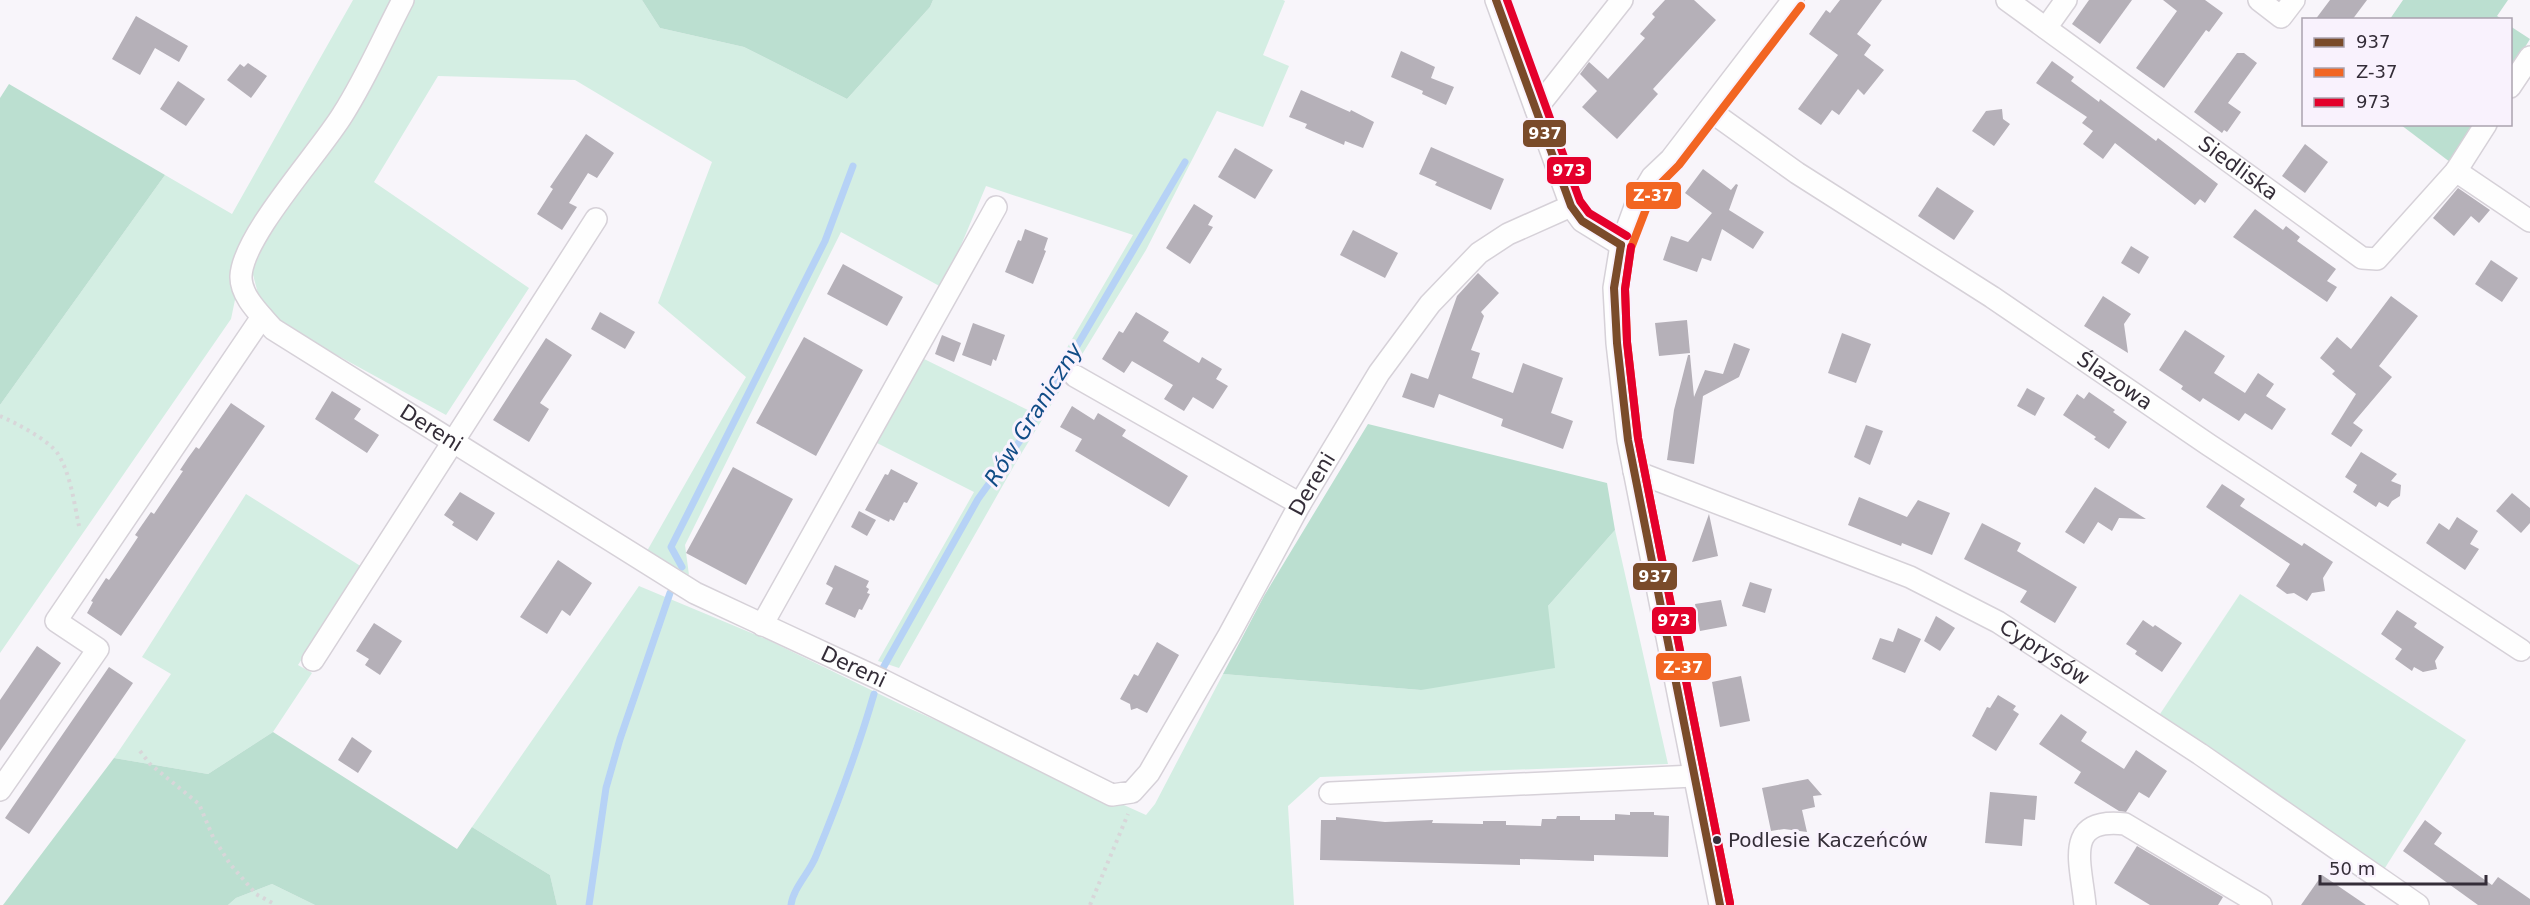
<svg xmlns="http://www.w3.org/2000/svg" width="2530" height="905" viewBox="0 0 2530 905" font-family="'DejaVu Sans',sans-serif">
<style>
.green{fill:#d4eee3}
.forest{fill:#bbdfd0}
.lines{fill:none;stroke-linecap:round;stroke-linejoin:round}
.stream{stroke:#b6d2f6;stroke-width:7}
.building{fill:#b5b0b8}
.minor-casing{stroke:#d6d1d8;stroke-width:24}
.path{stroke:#d8d6d9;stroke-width:4;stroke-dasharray:3 4.5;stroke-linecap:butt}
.minor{stroke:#fefefe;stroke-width:21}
.bus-1-casing{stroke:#f9f2fd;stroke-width:12}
.bus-2-casing{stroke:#f9f2fd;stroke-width:12}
.bus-3-casing{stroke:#f9f2fd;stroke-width:12}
.bus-1{stroke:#7a4b2a;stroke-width:8}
.bus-2{stroke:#f26522;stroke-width:8}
.bus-3{stroke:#e4002b;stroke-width:8}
.bus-dot{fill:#342d38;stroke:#f9f2fd;stroke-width:2}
.labels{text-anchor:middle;stroke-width:6;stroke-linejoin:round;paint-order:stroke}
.bus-label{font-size:20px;fill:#342d38;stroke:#f9f2fd;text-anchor:start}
.street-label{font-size:21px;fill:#342d38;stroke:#f9f2fd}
.water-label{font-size:22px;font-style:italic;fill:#114c86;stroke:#f9f2fd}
.line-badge{stroke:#f9f2fd;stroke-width:2}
.badge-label{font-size:16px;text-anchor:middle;font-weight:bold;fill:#fff}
</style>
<rect width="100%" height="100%" fill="#f8f5fa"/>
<g class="green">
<path d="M353,0H393L344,96L238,247L236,295L231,319L0,653V405L165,175L232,214Z"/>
<path d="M411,0H642L660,28L744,47L847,99L930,7L933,0H1283L1285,1L1263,55L1289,66L1263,127L1217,111L1146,250L1015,464L899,668L878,661L974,492L877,443L922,358L1030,411L1133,235L986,186L943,288L841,232L685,545L689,575L647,551L746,377L658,303L712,162L575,80L438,76L374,182L529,288L446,415L282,325L260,301L252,271L278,215Z"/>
<path d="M246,494L362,567L298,665L312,673L273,732L208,774L114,758L171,674L142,657Z"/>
<path d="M1615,530L1668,764L1320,777L1288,806L1294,905H557L550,875L472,827L639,586L768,640L902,705L1146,815L1155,804L1223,674L1421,690L1548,606Z"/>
<path d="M2240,594L2466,740L2383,871L2156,720Z"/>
<path d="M272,884L315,905H228L236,898Z"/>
</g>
<g class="forest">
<path d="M642,0H933L930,7L847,99L744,47L660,28Z"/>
<path d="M2403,0H2508L2497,16L2502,19H2390Z"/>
<path d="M2510,26L2530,39L2511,70H2510Z"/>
<path d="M9,84L165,175L0,405V98Z"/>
<path d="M2401,125H2475L2450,162Z"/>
<path d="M1368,424L1607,483L1615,530L1548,606L1555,668L1421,690L1223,674L1264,596Z"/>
<path d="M273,732L457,849L472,827L550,875L557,905H315L272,884L236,898L228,905H3L114,758L208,774Z"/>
</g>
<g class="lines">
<g class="stream">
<path d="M682,567L671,547L825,241L853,166"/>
<path d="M883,668L978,499L1027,431L1185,162"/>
<path d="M589,905L606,788L620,739L670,593"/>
<path d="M791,905C793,888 810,872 816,856C838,803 858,749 874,694"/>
</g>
</g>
<g class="building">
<path d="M1665,0H1694L1716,20L1653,89L1658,94L1617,139L1582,107L1597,91L1580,74L1589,62L1608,79L1645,38L1640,34L1655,17L1652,14Z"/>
<path d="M1840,0H1882L1857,34L1871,45L1864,55L1884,70L1864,95L1858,89L1839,115L1832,110L1821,125L1798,109L1838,55L1809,34L1826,10L1830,13Z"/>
<path d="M2089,0H2132L2100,44L2072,24Z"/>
<path d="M2163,0H2205L2223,13L2209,32L2206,30L2164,88L2136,68L2177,11Z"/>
<path d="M2330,0H2367L2352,20H2315Z"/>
<path d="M136,16L188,46L179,62L155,48L140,75L112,59Z"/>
<path d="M1401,51L1435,67L1431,78L1454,87L1446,105L1422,94L1423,91L1391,77Z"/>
<path d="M2237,53H2244L2257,63L2228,103L2241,112L2227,132L2224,130L2222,133L2194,112Z"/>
<path d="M2052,61L2074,77L2071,81L2099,102L2100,99L2156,141L2158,138L2218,184L2205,203L2200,199L2195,205L2115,143L2103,159L2083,144L2093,131L2082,123L2087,117L2036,83Z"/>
<path d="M248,63L267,76L251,98L227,80L240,64L244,67Z"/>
<path d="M178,81L205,99L186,126L160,109Z"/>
<path d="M1301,90L1350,112L1351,110L1374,122L1363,148L1345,141L1344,145L1305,128L1307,124L1289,117Z"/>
<path d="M2002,109L2003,119L2010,124L1994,146L1972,131L1986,111Z"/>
<path d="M586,134L614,153L597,178L588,173L569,203L577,207L562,230L537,214L553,189L550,187Z"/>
<path d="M2305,144L2328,162L2305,193L2282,176Z"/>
<path d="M1431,147L1504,179L1491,210L1435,185L1437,182L1419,174Z"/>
<path d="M1235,148L1273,170L1255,199L1218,177Z"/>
<path d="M1703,169L1731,190L1736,184L1738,185L1729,210L1764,232L1753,249L1722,229L1711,261L1702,258L1697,272L1663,260L1671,236L1688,242L1712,213L1685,193Z"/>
<path d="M1937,187L1974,211L1954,240L1918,216Z"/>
<path d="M2458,188L2490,210L2479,223L2471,216L2454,236L2433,218Z"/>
<path d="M1194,204L1213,216L1208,225L1213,227L1190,264L1166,248Z"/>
<path d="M2255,209L2283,230L2286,226L2300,237L2297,241L2336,269L2327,281L2337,287L2327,302L2233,237Z"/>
<path d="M1025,229L1048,238L1044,250L1046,251L1033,284L1005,272L1018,240L1021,241Z"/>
<path d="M1353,230L1398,253L1385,278L1340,255Z"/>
<path d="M2131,246L2149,257L2139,274L2121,263Z"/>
<path d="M2491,260L2518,278L2502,302L2475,284Z"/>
<path d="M843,264L903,297L887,326L827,294Z"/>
<path d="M1478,273L1499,293L1481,312L1484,316L1471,350L1480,353L1472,378L1513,393L1523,363L1563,378L1551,413L1573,421L1563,449L1501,426L1503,419L1439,394L1434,408L1402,397L1411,373L1428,379L1457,296Z"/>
<path d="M2103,296L2131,314L2124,324L2128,353L2084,326Z"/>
<path d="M2391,296L2418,316L2379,366L2392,377L2353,423L2363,430L2351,447L2331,434L2356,394L2332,374L2335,371L2320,358L2337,337L2351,349Z"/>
<path d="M600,312L635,332L625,349L591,329Z"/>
<path d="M1136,312L1169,332L1163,341L1199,363L1202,357L1222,369L1216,379L1228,386L1213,409L1193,397L1184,411L1164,399L1173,385L1132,361L1124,373L1102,359L1119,331L1123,333Z"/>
<path d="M1687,320L1690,353L1659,356L1655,323Z"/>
<path d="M973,323L1005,335L996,361L993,359L991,366L962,355Z"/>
<path d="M2185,330L2225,356L2214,373L2245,393L2258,373L2274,384L2266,396L2286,409L2272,430L2245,413L2239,421L2203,398L2200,402L2181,389L2183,386L2159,370Z"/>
<path d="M1842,333L1871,344L1856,383L1828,373Z"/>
<path d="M942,335L961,343L954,362L935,354Z"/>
<path d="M804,337L863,370L816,456L756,423Z"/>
<path d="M546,338L572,355L540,403L549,409L529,442L493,420Z"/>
<path d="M1734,343L1750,349L1739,377L1703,396L1694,464L1667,460L1674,410L1688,355H1690L1694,397L1705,370L1723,374Z"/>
<path d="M2027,388L2045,398L2035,416L2017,406Z"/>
<path d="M332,391L361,409L354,419L379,435L367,453L315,419Z"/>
<path d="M2089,392L2115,410L2113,412L2127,422L2109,449L2094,439L2096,437L2063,415L2077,394L2084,399Z"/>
<path d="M231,403L265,426L121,636L87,613L93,602L91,601L106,578L109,580L116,570L138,537L135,535L151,512L154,514L183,471L180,470L188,458L196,447L199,449Z"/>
<path d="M1072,406L1094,420L1098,413L1126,430L1122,436L1188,476L1169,507L1075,451L1082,439L1060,427Z"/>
<path d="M1866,425L1883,431L1870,465L1854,457Z"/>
<path d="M2361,452L2397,474L2391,481L2401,485L2400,496L2392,501L2388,507L2379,502L2376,507L2353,492L2357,485L2345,477Z"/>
<path d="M733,467L793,499L746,585L686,553Z"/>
<path d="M891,469L918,483L907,503L904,502L894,521L890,519L889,522L865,510L885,474L888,475Z"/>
<path d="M2222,484L2245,499L2240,506L2302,546L2304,543L2333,562L2323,578L2325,591L2312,593L2307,601L2294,593L2287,594L2276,586L2290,564L2206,507Z"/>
<path d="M2095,487L2146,519L2119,518L2112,531L2098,522L2084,544L2065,532Z"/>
<path d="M460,492L495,513L477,541L452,525L454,522L444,515Z"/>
<path d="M2512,493L2530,508V523L2521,533L2496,511Z"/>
<path d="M1859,497L1907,517L1918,500L1950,513L1932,555L1902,543L1901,546L1848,525Z"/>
<path d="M859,511L876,520L867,536L851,527Z"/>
<path d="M1709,514L1718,556L1692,562Z"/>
<path d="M2457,517L2478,531L2470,544L2479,549L2465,570L2426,543L2439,523L2449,530Z"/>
<path d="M1982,523L2021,543L2017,551L2077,587L2055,623L2020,602L2027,591L1964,559Z"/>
<path d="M558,560L592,583L570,616L562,610L547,634L520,617Z"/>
<path d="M835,565L869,581L866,587L869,589L867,593L870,594L862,610L859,609L855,618L825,604L833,588L826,584Z"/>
<path d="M1750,582L1772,589L1765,613L1742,606Z"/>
<path d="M1721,600L1727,626L1700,631L1695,604Z"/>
<path d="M2397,610L2417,623L2414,627L2444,647L2435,661L2437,669L2423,672L2414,667L2412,671L2395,659L2402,649L2381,634Z"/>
<path d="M1936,616L1955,628L1940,651L1924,641Z"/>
<path d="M2143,620L2153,627L2155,625L2182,643L2162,672L2135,654L2137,651L2126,644Z"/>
<path d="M374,623L402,641L380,675L365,665L369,659L356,651Z"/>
<path d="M1898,628L1921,639L1905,673L1872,659L1880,638L1893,642Z"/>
<path d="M1157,642L1179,655L1147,713L1137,708L1131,710L1130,704L1120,699L1134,674L1138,676Z"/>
<path d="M37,646L61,663L0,751V700Z"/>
<path d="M109,667L133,683L29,834L5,818Z"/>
<path d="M1741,676L1750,721L1720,727L1712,682Z"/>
<path d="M1998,695L2016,706L2013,710L2019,714L1996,751L1972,736L1987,707L1990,708Z"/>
<path d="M2061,714L2087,732L2081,741L2124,769L2136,750L2167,771L2149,798L2139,792L2126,812L2119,811L2074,783L2081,772L2039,744Z"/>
<path d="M352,737L372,751L358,773L338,760Z"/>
<path d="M1808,779L1822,795L1813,796L1815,807L1802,810L1807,832L1784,829L1771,831L1762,788Z"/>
<path d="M1990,792L2037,796L2035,820L2024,819L2022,846L1985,843Z"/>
<path d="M1630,812H1654V815L1669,816L1668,857L1594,855V861L1520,859V865L1320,860L1321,820H1336V817L1385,822L1433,820L1432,823L1483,824V821H1506V825L1541,826L1542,819H1556L1557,816H1580V820H1615V814L1630,815Z"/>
<path d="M2425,820L2442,833L2434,844L2492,885L2498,877L2530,899V905H2478L2403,851Z"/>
<path d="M2137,846L2223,897L2218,905H2150L2114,883Z"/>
<path d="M2322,875L2366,905H2301Z"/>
</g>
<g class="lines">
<defs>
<g id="minor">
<path id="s1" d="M403,0C383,38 366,78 343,114C320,152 243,235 241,276C240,296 261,315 273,329L695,593L884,681L1112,795L1132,792L1149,773L1229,635L1300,504L1379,373L1430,304L1479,253L1508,234L1571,206"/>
<path d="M1496,0L1571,206L1582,221L1621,245"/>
<path id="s2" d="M2007,0L2362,258L2377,259L2456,171L2530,221"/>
<path d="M2259,0L2281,17L2294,0"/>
<path d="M2046,28L2066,0"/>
<path d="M2510,87L2530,57"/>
<path d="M1536,109L1622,0"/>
<path id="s3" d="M1709,110L1797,173L1992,297L2209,445L2521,650"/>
<path d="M2456,171L2486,124"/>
<path d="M1075,376L1300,504"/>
<path id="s4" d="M1634,471L1910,577L1998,622L2200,754L2418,905"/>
<path d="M762,625L996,207"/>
<path d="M313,660L596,219"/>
<path d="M0,790L98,649L56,621L262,317"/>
<path d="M1330,793L1694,776"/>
<path d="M1720,905L1628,440L1617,343L1614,288L1621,245L1636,204L1652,177L1671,159L1793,0"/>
<path d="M2085,905C2081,863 2063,817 2125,824L2261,905"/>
</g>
</defs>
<use href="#minor" class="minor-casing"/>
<g class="path">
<path d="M0,416C16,423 49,440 58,454C71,475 74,503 79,526"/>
<path d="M140,751L150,764L199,804L213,837L230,864L256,894L276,905"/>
<path d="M1090,905L1128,814"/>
</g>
<use href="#minor" class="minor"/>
<defs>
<g id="bus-1">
<path d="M1496,0L1571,206L1582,221L1621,245"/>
<path d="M1621,245L1614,288L1617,343L1628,440L1720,905"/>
</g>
<path id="bus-2" d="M1730,903L1638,438L1627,342L1625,289L1631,248L1646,209L1660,184L1679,165L1801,6"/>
<g id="bus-3">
<path d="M1507,0L1580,201L1589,213L1627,236"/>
<path d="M1631,247L1625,289L1627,342L1638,438L1730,903"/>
</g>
</defs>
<use href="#bus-1" class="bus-1-casing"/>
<use href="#bus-2" class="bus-2-casing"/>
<use href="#bus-3" class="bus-3-casing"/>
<use href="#bus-1" class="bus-1"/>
<use href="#bus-2" class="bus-2"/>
<use href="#bus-3" class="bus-3"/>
</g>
<circle class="bus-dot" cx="1717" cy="840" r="5"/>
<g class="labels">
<g class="bus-label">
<text x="1728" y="847">Podlesie Kaczeńców</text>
</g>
<g class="street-label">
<text dy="7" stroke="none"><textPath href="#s2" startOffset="286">Siedliska</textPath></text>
<text dy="7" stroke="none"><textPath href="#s3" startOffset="488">Ślazowa</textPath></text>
<text dy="7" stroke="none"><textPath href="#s1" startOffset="572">Dereni</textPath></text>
<text dy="7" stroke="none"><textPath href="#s1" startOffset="1724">Dereni</textPath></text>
<text dy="7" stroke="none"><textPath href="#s4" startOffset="450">Cyprysów</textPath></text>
<text dy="7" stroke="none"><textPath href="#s1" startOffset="1058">Dereni</textPath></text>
</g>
<g class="water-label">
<text transform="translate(1033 414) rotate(-58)" y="8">Rów Graniczny</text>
</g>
</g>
<g class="line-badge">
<rect x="1522" y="119" width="45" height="29" rx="6" fill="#7a4b2a"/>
<rect x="1546" y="156" width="46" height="29" rx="6" fill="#e4002b"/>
<rect x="1625" y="181" width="57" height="29" rx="6" fill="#f26522"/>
<rect x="1632" y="562" width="46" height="29" rx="6" fill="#7a4b2a"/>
<rect x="1651" y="606" width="46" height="29" rx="6" fill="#e4002b"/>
<rect x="1655" y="652" width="57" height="29" rx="6" fill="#f26522"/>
</g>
<g class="badge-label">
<text x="1545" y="139">937</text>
<text x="1569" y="176">973</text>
<text x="1653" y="201">Z-37</text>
<text x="1655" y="582">937</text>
<text x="1674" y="626">973</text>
<text x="1683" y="673">Z-37</text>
</g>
<rect x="2302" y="18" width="210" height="108" fill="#f9f2fd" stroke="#aaa3ae" stroke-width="1.5"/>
<rect x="2314" y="38" width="30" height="9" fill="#7a4b2a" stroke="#aaa3ae" stroke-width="1.5"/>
<text x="2356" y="48" font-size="18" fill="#342d38">937</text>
<rect x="2314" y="68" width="30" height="9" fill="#f26522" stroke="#aaa3ae" stroke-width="1.5"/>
<text x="2356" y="78" font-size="18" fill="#342d38">Z-37</text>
<rect x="2314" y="98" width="30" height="9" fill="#e4002b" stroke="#aaa3ae" stroke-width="1.5"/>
<text x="2356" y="108" font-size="18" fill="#342d38">973</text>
<path d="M2320 875v9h166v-9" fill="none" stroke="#342d38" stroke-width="3"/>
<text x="2329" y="875" font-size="18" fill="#342d38" stroke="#f9f2fd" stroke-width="4.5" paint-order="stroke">50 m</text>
</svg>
